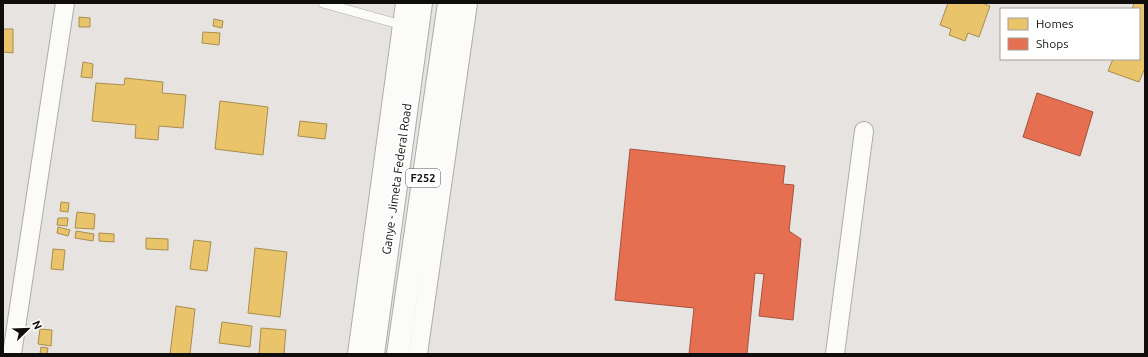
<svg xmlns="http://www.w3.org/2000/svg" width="1148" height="357" viewBox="0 0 1148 357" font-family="Ubuntu,sans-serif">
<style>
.homes{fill:#e9c46a;stroke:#a88d4e}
.shops{fill:#e76f51;stroke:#a6523c}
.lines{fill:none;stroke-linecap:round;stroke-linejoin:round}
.service-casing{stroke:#aeacaa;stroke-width:10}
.minor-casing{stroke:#aeacaa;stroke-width:20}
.primary-casing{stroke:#aeacaa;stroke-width:24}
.service{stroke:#fbfbfa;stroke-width:9}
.minor{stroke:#fbfbfa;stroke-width:18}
.primary{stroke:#fbfbfa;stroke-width:22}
.labels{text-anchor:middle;stroke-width:4;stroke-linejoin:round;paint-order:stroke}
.shield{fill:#fff;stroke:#585655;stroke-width:1}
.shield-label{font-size:11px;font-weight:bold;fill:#100e0c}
.street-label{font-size:12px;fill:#100e0c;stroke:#fff}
</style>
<rect width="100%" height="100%" fill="#e6e3e1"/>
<g class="homes">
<path d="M948,3H982L990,6L979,37L968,33L965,41L949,35L951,29L940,25Z"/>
<path d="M1134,3H1145V68L1139,82L1108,71L1113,59H1139V9H1132Z"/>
<path d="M79,17L90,18V27H79Z"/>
<path d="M214,19L223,21L222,28L213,26Z"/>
<path d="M3,29H13V53L3,52Z"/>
<path d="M203,32L220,33L219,45L202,43Z"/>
<path d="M83,62L93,64L92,78L81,77Z"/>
<path d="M125,78L163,82L162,93L186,95L183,128L159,126L158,140L135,138L136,125L92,121L96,83L124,85Z"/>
<path d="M220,101L268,107L263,155L215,149Z"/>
<path d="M300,121L327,124L325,139L298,136Z"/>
<path d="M61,202L69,203L68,212L60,211Z"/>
<path d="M77,212L95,214L94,229L75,228Z"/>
<path d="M58,218H68L67,226L57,225Z"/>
<path d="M58,227L70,230L68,236L57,233Z"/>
<path d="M76,231L94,234L93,241L75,238Z"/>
<path d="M99,233L114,234V242L99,241Z"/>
<path d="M146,238L168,239V250L146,249Z"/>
<path d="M194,240L211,242L207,271L190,269Z"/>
<path d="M255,248L287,252L280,317L248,313Z"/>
<path d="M53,249L65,250L63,270L51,269Z"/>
<path d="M176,306L195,309L190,354H170Z"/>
<path d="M222,322L252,326L250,347L219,343Z"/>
<path d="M261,328L286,330L284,354H259Z"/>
<path d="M40,329L52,330L51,346L38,344Z"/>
<path d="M41,347L48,348L47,354H40Z"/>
</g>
<g class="shops">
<path d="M1037,93L1093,112L1080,156L1023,137Z"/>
<path d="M630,149L785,166L783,184L794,185L789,231L801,239L793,320L759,316L764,274L755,273L747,354H689L694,308L615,300Z"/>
</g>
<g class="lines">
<defs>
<path id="service" d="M323,3L402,25"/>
<g id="minor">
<path d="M12,354L65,3"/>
<path d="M357,354L405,3"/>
<path d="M418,354L468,3"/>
<path d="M835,354L864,131"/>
</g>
<g id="primary">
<path d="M373,354L421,3"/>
<path d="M398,354L449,3"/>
</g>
</defs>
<use href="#service" class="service-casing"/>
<use href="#minor" class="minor-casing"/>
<use href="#primary" class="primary-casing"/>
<use href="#service" class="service"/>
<use href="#minor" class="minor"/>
<use href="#primary" class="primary"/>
</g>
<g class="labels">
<rect class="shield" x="406" y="169" width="34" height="18" rx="3"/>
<g class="shield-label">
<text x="423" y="182">F252</text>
</g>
<g class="street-label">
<text transform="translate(397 179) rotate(-82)" y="4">Ganye - Jimeta Federal Road</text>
</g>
</g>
<rect width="1148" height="357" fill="none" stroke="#100e0c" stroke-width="8"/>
<rect x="1000" y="8" width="140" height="52" fill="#ffffff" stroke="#9f9f9e"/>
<rect x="1008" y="18" width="20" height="12" fill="#e9c46a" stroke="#9f9f9e"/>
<text x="1036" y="28" font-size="12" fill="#100e0c">Homes</text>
<rect x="1008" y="38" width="20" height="12" fill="#e76f51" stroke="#9f9f9e"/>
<text x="1036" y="48" font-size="12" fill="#100e0c">Shops</text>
<g transform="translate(28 329) rotate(67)" stroke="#ffffff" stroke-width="3" paint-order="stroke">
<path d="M0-3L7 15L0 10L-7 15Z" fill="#100e0c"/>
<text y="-6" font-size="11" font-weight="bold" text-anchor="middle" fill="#100e0c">N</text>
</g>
</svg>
